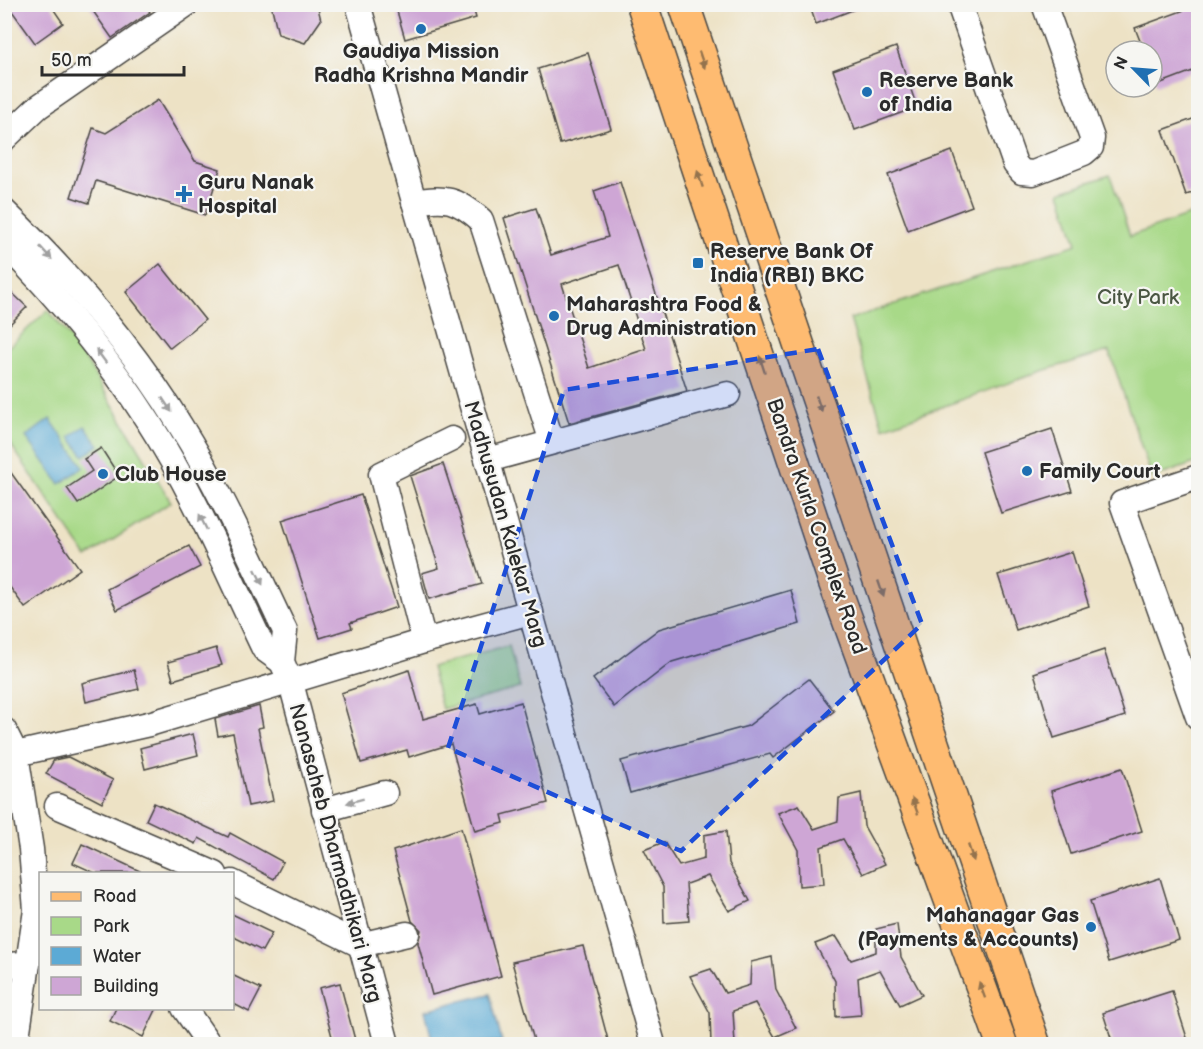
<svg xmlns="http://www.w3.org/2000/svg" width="1203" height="1049" viewBox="0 0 1203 1049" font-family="'Balsamiq Sans',sans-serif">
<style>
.green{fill:#a8d988;stroke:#6a825a;stroke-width:1.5}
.water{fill:#5caad5;stroke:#446a80;stroke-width:1.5}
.building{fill:#cea6d5;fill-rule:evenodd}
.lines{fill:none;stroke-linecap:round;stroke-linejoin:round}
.minor-casing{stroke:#484642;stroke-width:27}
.major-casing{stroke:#484642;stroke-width:33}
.minor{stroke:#fff;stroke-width:24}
.major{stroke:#febb71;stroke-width:30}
.oneway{fill:#94734e}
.oneway2{fill:#a0a0a0}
.marked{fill:#1d4ed8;fill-opacity:0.2;stroke:#1d4ed8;stroke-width:4.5;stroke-dasharray:12 8;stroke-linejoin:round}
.poi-dot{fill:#1f6fb2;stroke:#f6f6f2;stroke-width:2}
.labels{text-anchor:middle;stroke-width:4.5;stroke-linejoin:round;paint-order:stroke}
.poi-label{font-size:21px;font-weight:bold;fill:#2b2b2b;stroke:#f6f6f2;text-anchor:start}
.park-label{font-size:21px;fill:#4a5642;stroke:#f6f6f2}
.street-label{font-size:21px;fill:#2b2b2b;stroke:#f6f6f2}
</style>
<rect width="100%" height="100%" fill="#f6f6f2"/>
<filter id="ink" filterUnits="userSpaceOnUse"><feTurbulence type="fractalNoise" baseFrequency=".0167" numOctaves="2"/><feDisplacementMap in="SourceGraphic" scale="12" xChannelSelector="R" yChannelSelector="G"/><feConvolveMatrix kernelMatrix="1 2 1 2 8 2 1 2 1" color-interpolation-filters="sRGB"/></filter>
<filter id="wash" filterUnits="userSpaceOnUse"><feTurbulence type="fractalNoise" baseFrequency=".008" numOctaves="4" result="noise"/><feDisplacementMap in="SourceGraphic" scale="24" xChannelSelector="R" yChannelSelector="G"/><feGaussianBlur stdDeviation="1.35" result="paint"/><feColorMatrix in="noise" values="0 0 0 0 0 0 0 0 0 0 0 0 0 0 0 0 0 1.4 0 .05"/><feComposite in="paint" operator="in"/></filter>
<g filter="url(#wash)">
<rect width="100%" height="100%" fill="#ede2c5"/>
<g class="green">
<path d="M1110,175L1130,236L1198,212V462L1152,478L1109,351L1042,371L883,428L850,319L1077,244L1060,192Z"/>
<path d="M48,310L78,347L171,502L87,557L5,436V350Z"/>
<path d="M509,646L520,688L442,709L431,667Z"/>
</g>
<g class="water">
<path d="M50,419L84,467L60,484L26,437Z"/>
<path d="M85,426L99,445L84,456L70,437Z"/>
<path d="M490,994L502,1042L433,1044L425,1010Z"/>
</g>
<g id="blocks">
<g class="building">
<path d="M7,4H50L63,23L35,43Z"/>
<path d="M88,4H145L150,12L112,38Z"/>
<path d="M271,4H317L321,20L305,43L278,34Z"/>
<path d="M395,4H472L476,18L405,39Z"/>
<path d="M809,4H863V6L816,24Z"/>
<path d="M1198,5V69L1156,85L1152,74V51H1144L1135,28Z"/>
<path d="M896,47L917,107L855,130L833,70Z"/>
<path d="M588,53L611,129L560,144L538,69Z"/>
<path d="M158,100L195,161L220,169L205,215L96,181L89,203L71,197L93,128L106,133Z"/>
<path d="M1198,117V191L1186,195L1163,130Z"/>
<path d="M952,151L972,206L908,230L888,175Z"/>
<path d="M620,182L687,391L569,423L504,218L536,208L551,255L608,237L594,191ZM619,265L646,349L589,368L562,284Z"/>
<path d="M160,264L205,320L170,348L126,292Z"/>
<path d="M4,285L27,307L4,330Z"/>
<path d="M1052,429L1072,491L1001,513L981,452Z"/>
<path d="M101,448L119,476L78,504L67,488L92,471L84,459Z"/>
<path d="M4,463L80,569L25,608L4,579Z"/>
<path d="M443,464L482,584L429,599L422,573L439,568L410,476Z"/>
<path d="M361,495L397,607L350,623L352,628L320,638L282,520Z"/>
<path d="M189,546L200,567L117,610L107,589Z"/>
<path d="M1072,552L1089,606L1016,630L998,575Z"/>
<path d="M791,590L800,624L672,662L614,707L593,679L659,629Z"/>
<path d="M216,648L222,665L173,680L168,662Z"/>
<path d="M1104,650L1125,716L1054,738L1034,673Z"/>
<path d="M134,670L139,689L86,702L82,683Z"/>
<path d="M409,670L423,719L477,704L480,714L521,702L548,803L502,815L504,823L475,831L451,744L409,757L407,750L361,763L341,693Z"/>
<path d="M809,679L834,711L773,758L770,754L630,793L621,761L748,726Z"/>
<path d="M259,706L263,727L258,728L273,801L248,806L233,733L218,736L215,719Z"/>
<path d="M193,734L198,755L145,769L140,748Z"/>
<path d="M68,757L113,780L102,803L46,774L54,760Z"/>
<path d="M1122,768L1142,831L1071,854L1051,791Z"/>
<path d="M861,793L864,826L885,864L863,874L843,839L821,847L824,884L799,886L798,850L778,813L799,805L814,829L838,821L839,798Z"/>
<path d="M154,803L228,837L230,833L283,862L274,879L199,838L196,844L146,820Z"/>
<path d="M461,828L501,976L432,995L418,943L421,930L412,921L393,851Z"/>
<path d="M726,831L729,863L750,901L729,911L708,876L686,884L689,921L664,923L663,887L644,850L664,842L679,866L704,859V835Z"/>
<path d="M82,844L144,873H95L73,863Z"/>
<path d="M1160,878L1179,940L1109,962L1090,901Z"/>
<path d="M232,914L272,933L262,951L232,936Z"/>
<path d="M897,924L901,957L922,995L900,1005L880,970L858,978L861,1015L836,1017L835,981L815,944L836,936L851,960L876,952V929Z"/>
<path d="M583,946L608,1040L593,1044H535L512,962Z"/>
<path d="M772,957L776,990L796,1028L775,1037L755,1003L733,1011L735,1044H711L710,1013L690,976L711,969L725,993L750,985L751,962Z"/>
<path d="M232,975L261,989L249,1012L232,1003Z"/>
<path d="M340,983L355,1040L334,1044L319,988Z"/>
<path d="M1172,991L1189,1044H1113L1103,1013Z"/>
<path d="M116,1008H157L143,1037L110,1021Z"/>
</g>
</g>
</g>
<g filter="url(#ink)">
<use href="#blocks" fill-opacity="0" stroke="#484642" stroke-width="1.5"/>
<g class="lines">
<defs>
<g id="minor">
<path d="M358,4L653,1044"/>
<path d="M959,4L1015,164L1022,172L1033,173L1084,153L1091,147L1092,138L1044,4"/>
<path d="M4,139L38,107L187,4"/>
<path d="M414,202C446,197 456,198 481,220L552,442"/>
<path d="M4,211C71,276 132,346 180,425C221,490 252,562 285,631L282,662L291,683L387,1044"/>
<path d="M4,243C58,297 107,357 148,421C194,492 227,572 264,649L282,662"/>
<path d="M488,460L728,394"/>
<path d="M1198,477L1122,503L1198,717"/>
<path d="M424,641L381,474L452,439"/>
<path d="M4,730L16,754L31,849L36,910L16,1044"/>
<path d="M16,754L149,724L424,641L531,612"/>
<path d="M57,806L215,874"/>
<path d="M324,810L385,793"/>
<path d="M232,882L360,945L407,934"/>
<path d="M4,965L28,964"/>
<path d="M184,1008L209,1044"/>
</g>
<g id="major">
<path d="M642,4L833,580L1002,1044"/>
<path d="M684,4L1035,1044"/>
</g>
</defs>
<use href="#minor" class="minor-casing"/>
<use href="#major" class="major-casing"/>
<use href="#minor" class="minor"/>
<use href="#major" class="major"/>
</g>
<defs><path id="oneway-solid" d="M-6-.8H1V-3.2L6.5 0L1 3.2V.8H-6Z" transform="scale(1.5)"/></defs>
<g class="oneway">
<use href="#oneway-solid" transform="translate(702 60) rotate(71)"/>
<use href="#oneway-solid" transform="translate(700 179) rotate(-108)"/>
<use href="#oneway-solid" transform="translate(762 364) rotate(-108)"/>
<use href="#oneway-solid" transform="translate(819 404) rotate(71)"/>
<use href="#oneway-solid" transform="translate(881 589) rotate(71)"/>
<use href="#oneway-solid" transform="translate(915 806) rotate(-110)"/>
<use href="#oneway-solid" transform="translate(971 853) rotate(71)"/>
<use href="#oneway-solid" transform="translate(982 990) rotate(-110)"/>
</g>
<g class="oneway2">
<use href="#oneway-solid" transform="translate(46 253) rotate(47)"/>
<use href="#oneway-solid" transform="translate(101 356) rotate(-126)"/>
<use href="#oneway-solid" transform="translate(167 405) rotate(56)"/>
<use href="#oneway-solid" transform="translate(203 522) rotate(-116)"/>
<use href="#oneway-solid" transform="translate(259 577) rotate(64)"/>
<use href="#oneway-solid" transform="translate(355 801) rotate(165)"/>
</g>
</g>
<path class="marked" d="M818,349L922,624L681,851L448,748L564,390Z"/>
<g class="poi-dot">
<circle cx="421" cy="29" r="6"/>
<circle cx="867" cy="92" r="6"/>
<path d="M181 185h6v6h6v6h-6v6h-6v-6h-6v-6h6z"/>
<rect x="692" y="257" width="12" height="12" rx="3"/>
<circle cx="554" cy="316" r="6"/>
<circle cx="1027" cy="471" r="6"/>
<circle cx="103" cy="474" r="6"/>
<circle cx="1091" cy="927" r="6"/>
</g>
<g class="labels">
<g class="poi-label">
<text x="421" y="58" text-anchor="middle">Gaudiya Mission<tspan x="421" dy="24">Radha Krishna Mandir</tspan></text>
<text x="879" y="87">Reserve Bank<tspan x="879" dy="24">of India</tspan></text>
<text x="198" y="189">Guru Nanak<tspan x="198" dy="24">Hospital</tspan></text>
<text x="710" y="258">Reserve Bank Of<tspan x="710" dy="24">India (RBI) BKC</tspan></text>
<text x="566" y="311">Maharashtra Food &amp;<tspan x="566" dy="24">Drug Administration</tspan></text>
<text x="1039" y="478">Family Court</text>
<text x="115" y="481">Club House</text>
<text x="1079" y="922" text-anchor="end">Mahanagar Gas<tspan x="1079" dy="24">(Payments &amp; Accounts)</tspan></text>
</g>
<g class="park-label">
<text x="1138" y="304">City Park</text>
</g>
<g class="street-label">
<text transform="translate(506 524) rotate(74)" y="7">Madhusudan Kalekar Marg</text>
<text transform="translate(817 526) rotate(71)" y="7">Bandra Kurla Complex Road</text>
<text transform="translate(336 853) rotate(75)" y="7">Nanasaheb Dharmadhikari Marg</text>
</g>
</g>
<rect width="1203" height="1049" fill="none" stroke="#f6f6f2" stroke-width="24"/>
<rect x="39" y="872" width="195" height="138" fill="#f6f6f2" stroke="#a5a5a2" stroke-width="1.5"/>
<rect x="51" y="892" width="30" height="9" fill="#febb71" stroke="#a5a5a2" stroke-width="1.5"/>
<text x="93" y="902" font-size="18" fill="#2b2b2b">Road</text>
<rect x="51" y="917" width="30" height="18" fill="#a8d988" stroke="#a5a5a2" stroke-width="1.5"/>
<text x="93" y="932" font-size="18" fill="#2b2b2b">Park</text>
<rect x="51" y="947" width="30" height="18" fill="#5caad5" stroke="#a5a5a2" stroke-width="1.5"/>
<text x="93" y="962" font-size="18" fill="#2b2b2b">Water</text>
<rect x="51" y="977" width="30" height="18" fill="#cea6d5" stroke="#a5a5a2" stroke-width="1.5"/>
<text x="93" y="992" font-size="18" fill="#2b2b2b">Building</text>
<g transform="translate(1134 69) rotate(295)"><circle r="28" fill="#f6f6f2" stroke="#a5a5a2" stroke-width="1.5"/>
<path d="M0-4.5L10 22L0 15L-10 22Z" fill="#1f6fb2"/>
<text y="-9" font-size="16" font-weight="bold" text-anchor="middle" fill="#2b2b2b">N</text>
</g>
<path d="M42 66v9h142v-9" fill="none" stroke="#2b2b2b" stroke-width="3"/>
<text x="51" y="66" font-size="18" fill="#2b2b2b" stroke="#f6f6f2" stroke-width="4.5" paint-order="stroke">50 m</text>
</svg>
